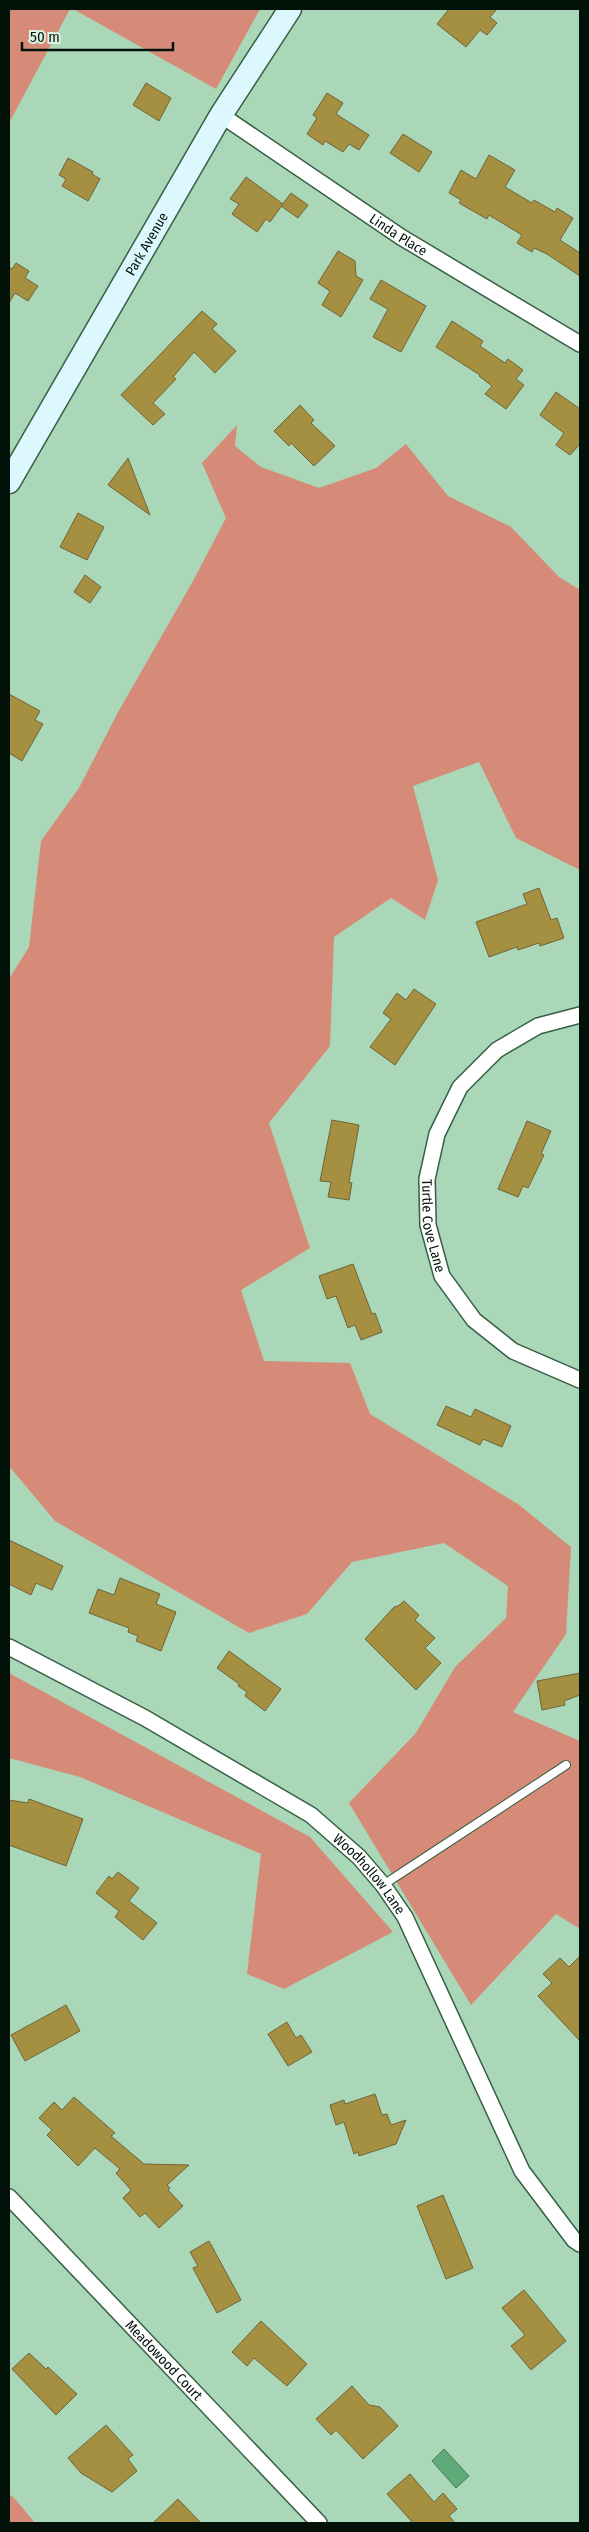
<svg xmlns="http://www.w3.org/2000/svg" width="589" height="2532" viewBox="0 0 589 2532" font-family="'Fira Sans Condensed',sans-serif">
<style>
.green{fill:#d68b79}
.water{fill:#60a979;stroke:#447c57}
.building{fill:#a58f40;stroke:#706437}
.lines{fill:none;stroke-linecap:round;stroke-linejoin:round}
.service-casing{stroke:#365f44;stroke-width:10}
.minor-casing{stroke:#365f44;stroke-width:18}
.secondary-casing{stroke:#365f44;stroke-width:25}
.service{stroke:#fff;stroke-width:8}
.minor{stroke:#fff;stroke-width:15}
.secondary{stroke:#dcf7fe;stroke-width:22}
.labels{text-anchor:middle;stroke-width:4;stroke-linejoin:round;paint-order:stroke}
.street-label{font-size:14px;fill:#031208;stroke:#dbf1e1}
</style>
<rect width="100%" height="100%" fill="#aad7b7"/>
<g class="green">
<path d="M9,9H70L9,123Z"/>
<path d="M73,9H260L216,89Z"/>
<path d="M237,425L235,446L261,467L319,488L376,468L406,444L448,496L511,527L559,577L580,590V870L516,838L479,762L413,786L438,880L425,920L391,898L334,937L330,1046L269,1123L310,1248L241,1290L264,1361L350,1363L370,1414L518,1504L571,1547L566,1634L513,1712L580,1741V1929L556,1914L471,2005L349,1803L416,1733L455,1667L506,1618L508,1586L444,1543L352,1562L307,1614L249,1633L55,1521L9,1466V979L29,947L41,841L79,788L117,714L193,581L226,518L202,463Z"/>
<path d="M9,1673L310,1837L393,1932L284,1989L247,1974L261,1854L80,1777L9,1758Z"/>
<path d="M9,2494L16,2500L35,2523H9Z"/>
</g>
<path class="water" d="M444,2449L469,2476L456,2488L432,2461Z"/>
<g class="building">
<path d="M449,9H497L490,17L497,23L487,35L480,30L466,47L437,24Z"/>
<path d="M146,83L171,98L159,121L133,105Z"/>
<path d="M327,93L343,103L336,114L369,135L359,150L349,144L343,152L325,141L323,145L307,134L317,118L313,115Z"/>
<path d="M403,134L432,152L419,172L390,153Z"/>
<path d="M489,155L515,170L505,187L532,203L534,200L555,212L557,208L573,218L560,240L580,253V276L547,254L534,248L532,252L517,243L522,235L489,215L487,219L459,203L461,200L449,193L461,170L476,179Z"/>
<path d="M68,158L93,172L92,174L100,179L88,201L62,186L66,179L59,175Z"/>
<path d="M246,177L283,204L270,222L266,219L257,232L232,214L239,204L230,199Z"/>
<path d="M291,193L308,205L298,218L281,206Z"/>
<path d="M338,251L355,261L356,276L363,280L341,317L322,305L330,291L318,283Z"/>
<path d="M16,263L29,271L25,278L38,286L28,301L15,293L9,303V267L12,269Z"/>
<path d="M381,280L426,306L401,352L373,337L388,309L370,299Z"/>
<path d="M202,311L217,324L212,329L236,351L215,373L194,352L173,377L176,379L153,403L165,414L153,425L121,395Z"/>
<path d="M452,321L483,341L480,346L505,363L508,359L523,370L516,379L524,385L506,409L485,394L492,386L479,376L480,375L436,347Z"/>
<path d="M556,392L580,409V444L570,455L556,445L564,433L540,415Z"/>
<path d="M300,405L314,420L311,423L335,446L314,466L291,443L289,446L274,431Z"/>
<path d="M128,458L150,515L108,485Z"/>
<path d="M78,513L104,527L87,560L60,547Z"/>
<path d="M85,575L101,587L90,603L74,592Z"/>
<path d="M9,694L40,711L35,720L43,724L22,761L9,753Z"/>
<path d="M539,888L551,920L557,918L564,938L540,946L539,943L518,950L517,947L489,957L476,922L527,904L523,894Z"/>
<path d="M414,989L436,1004L395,1065L370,1047L391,1019L383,1013L397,993L406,1000Z"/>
<path d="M332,1120L359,1125L349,1182L352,1183L349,1200L328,1197L331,1182L320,1181Z"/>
<path d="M527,1121L551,1131L541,1154L544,1155L528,1188L523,1186L518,1197L498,1189Z"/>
<path d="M353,1264L372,1314L375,1313L382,1332L361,1340L355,1325L348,1328L336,1296L327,1299L319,1276Z"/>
<path d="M446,1406L471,1417L475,1409L511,1426L502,1447L483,1439L480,1445L437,1425Z"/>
<path d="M9,1540L63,1566L52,1590L36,1583L31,1595L9,1584Z"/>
<path d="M120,1578L160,1594L156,1604L176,1612L161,1651L136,1641L138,1636L128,1632L129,1628L89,1613L98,1589L114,1595Z"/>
<path d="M404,1601L419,1615L415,1620L435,1638L425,1648L441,1663L416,1690L365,1639L394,1607L398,1606Z"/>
<path d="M229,1651L281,1689L265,1711L245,1696L247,1692L238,1686L239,1684L217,1668Z"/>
<path d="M580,1673V1695L564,1701L565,1705L542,1710L537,1681Z"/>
<path d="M29,1799L83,1819L66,1866L9,1845V1800L28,1803Z"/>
<path d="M118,1872L139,1888L129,1901L157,1923L143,1940L115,1917L119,1911L96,1893L109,1876L112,1879Z"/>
<path d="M580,1956V2041L538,1996L552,1983L543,1974L560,1958L569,1967Z"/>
<path d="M66,2005L80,2031L25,2061L11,2035Z"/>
<path d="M287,2022L296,2038L301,2035L312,2052L288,2066L268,2034Z"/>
<path d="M375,2094L382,2115L387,2114L391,2125L406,2120L396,2144L359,2156L358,2152L354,2154L344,2122L336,2125L330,2105L344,2100L345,2104Z"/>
<path d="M74,2097L115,2133L111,2136L144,2164L189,2165L167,2185L170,2188L168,2190L183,2206L159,2228L145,2213L140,2217L123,2198L131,2190L116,2173L120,2169L95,2148L78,2166L47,2135L52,2130L39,2118L54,2102L62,2110Z"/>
<path d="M443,2195L473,2268L446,2279L417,2206Z"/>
<path d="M209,2241L241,2300L217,2313L193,2268L198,2266L190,2252Z"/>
<path d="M524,2290L566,2341L531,2370L511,2346L525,2335L502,2308Z"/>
<path d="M261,2321L307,2364L287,2386L254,2358L247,2366L232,2352Z"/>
<path d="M29,2353L46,2369L48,2367L77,2394L56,2415L12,2369Z"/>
<path d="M352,2386L369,2405L380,2407L398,2426L363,2459L336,2430L331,2435L316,2419Z"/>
<path d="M106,2425L133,2455L128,2459L137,2471L112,2492L81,2473L68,2458Z"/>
<path d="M410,2474L434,2502L443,2493L457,2509L449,2516L455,2523H413L387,2494Z"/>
<path d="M178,2499L201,2523H153Z"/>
</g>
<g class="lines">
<defs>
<path id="service" d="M383,1885L566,1765"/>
<g id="minor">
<path id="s1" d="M221,115L401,237L580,344"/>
<path id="s2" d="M580,1015L538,1026L497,1050L460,1087L437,1134L427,1179L428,1225L442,1276L474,1320L513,1351L580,1380"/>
<path id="s3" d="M9,1647L145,1718L311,1815L359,1857L383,1885L405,1917L522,2171L574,2240L580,2244"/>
<path id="s4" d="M9,2197L319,2523"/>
</g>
<g id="secondary">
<path id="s5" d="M9,482L221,115L290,9"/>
</g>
</defs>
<use href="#service" class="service-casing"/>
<use href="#minor" class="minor-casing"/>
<use href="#secondary" class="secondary-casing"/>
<use href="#service" class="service"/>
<use href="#minor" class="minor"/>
<use href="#secondary" class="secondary"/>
</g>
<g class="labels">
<g class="street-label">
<text dy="5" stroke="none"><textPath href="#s1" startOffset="214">Linda Place</textPath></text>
<text dy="5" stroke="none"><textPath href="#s5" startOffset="275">Park Avenue</textPath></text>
<text dy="5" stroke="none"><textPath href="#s2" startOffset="289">Turtle Cove Lane</textPath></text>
<text dy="5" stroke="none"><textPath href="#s3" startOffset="429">Woodhollow Lane</textPath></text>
<text dy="5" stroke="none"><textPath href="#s4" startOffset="225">Meadowood Court</textPath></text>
</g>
</g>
<rect width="589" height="2532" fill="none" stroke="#031208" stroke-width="20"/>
<path d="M22 42v8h151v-8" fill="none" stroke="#031208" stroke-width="2.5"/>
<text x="30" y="42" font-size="15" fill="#031208" stroke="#dbf1e1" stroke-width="4" paint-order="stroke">50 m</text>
</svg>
